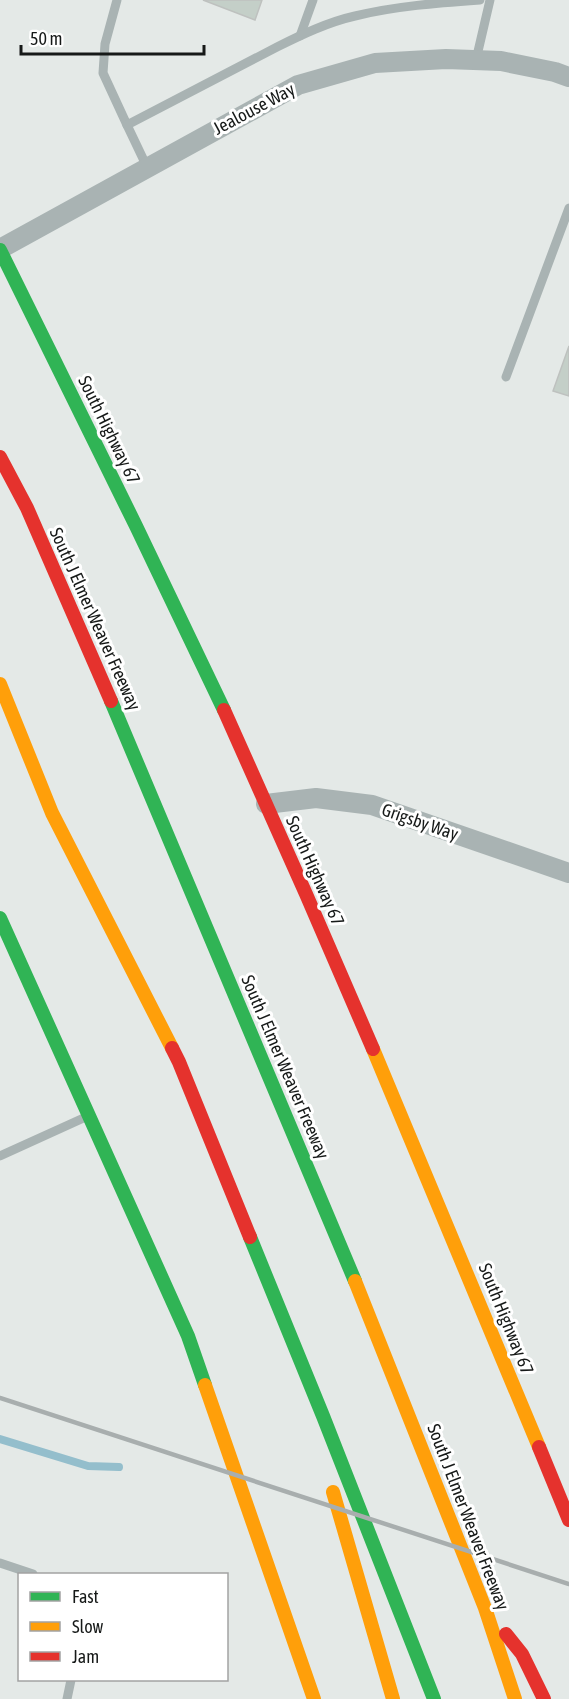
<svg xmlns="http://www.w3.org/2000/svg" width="569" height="1699" viewBox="0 0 569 1699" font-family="'Asap Condensed',sans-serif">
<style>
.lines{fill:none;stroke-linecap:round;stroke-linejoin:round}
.stream{stroke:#94becc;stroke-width:8}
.building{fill:#c4cfc8;stroke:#bec1bf;stroke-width:1.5}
.lane{stroke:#a9b3b3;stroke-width:9}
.street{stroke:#a9b3b3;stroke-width:20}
.fast{stroke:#30b455;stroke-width:14}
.slow{stroke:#ff9f0a;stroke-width:14}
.jam{stroke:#e5322d;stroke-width:14}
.rail{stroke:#a8aeae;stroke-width:4.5}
.labels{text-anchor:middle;stroke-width:6;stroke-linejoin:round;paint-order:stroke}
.street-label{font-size:18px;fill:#161918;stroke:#fff}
</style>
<rect width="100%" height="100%" fill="#e4e9e7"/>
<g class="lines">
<path class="stream" d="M0,1439L88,1466L119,1467"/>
</g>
<g class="building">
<path d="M203,0H262L255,20Z"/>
<path d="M569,346V396L553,391Z"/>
</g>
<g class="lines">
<g class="lane">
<path d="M117,0L105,44L103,73L127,125"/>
<path d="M300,36L313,0"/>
<path d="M476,60L490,0"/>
<path d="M147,167L127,125L277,47C301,35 328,22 355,16C396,6 438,3 480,0"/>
<path d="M506,377L569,208"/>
<path d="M0,1156L88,1116"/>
<path d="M0,1563L33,1574"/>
<path d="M67,1699L71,1680"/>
</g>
<g class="street">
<path d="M0,249L298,85L375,63L446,59L501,61L555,72L569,77"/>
<path d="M266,804L316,798L372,805L569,873"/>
</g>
<g class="fast">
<path d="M0,250L136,526L224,710"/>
<path d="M111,701L355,1281"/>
<path d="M0,918L188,1336L205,1385"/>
<path d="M250,1237L323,1416L434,1699"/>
</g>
<g class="slow">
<path d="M0,684L52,813L172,1048"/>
<path d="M373,1049L539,1447"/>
<path d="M355,1281L485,1608L515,1699"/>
<path d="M205,1385L314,1699"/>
<path d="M333,1492L393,1699"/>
</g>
<g class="jam">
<path d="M0,457L27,508L111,701"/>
<path d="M224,710L306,894L373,1049"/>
<path d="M172,1048L179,1062L250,1237"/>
<path d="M539,1447L569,1520"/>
<path d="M506,1634L522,1654L544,1699"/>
</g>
<path class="rail" d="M0,1398L569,1584"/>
</g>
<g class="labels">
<g class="street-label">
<text transform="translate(254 109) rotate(-28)" y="6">Jealouse Way</text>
<text transform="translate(109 430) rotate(64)" y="6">South Highway 67</text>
<text transform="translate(95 619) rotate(66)" y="6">South J Elmer Weaver Freeway</text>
<text transform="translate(420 822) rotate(19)" y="6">Grigsby Way</text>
<text transform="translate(315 871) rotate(66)" y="6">South Highway 67</text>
<text transform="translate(285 1067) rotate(67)" y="6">South J Elmer Weaver Freeway</text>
<text transform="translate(506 1319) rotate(68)" y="6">South Highway 67</text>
<text transform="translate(468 1517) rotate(69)" y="6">South J Elmer Weaver Freeway</text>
</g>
</g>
<rect x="18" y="1573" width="210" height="108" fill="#ffffff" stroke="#a2a3a3" stroke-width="1.5"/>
<rect x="30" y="1592" width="30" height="9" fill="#30b455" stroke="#a2a3a3" stroke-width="1.5"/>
<text x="72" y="1603" font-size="18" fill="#161918">Fast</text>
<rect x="30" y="1622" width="30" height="9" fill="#ff9f0a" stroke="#a2a3a3" stroke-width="1.5"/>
<text x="72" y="1633" font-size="18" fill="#161918">Slow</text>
<rect x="30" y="1652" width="30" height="9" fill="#e5322d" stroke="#a2a3a3" stroke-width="1.5"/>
<text x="72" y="1663" font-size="18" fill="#161918">Jam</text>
<path d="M21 45v9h183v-9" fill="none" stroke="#161918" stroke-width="3"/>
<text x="30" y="45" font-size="18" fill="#161918" stroke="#ffffff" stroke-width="4.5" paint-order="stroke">50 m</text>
</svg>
